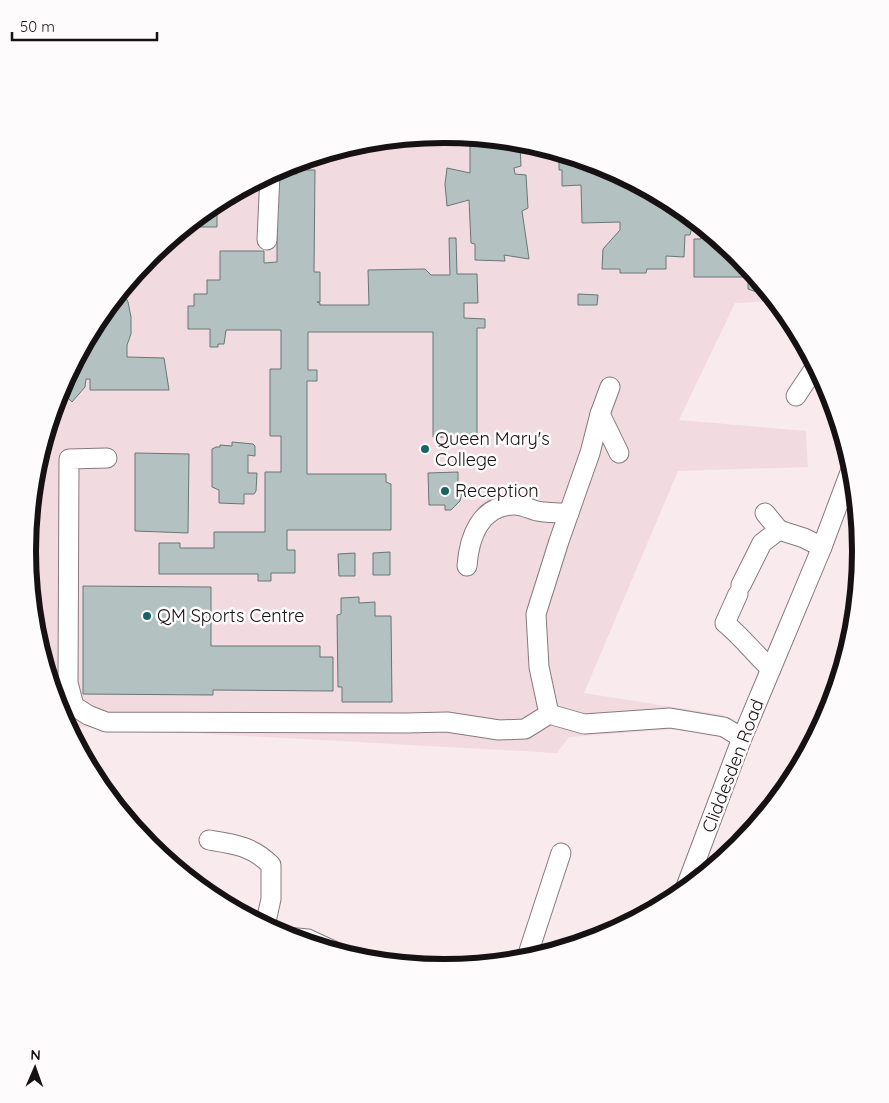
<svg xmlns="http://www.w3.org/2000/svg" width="889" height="1103" viewBox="0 0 889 1103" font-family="Quicksand,sans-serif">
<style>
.built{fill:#f2dae1}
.building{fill:#b3c2c1;stroke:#687675}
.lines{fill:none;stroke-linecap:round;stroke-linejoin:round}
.minor-casing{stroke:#877a7e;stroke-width:21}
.minor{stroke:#fff;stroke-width:19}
.poi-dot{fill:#176562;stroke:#fefbfc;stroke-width:2}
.labels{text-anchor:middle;stroke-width:5;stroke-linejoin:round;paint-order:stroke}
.poi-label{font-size:18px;fill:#161113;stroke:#fefbfc;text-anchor:start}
.street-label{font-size:18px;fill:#161113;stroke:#fefbfc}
.rim{fill:none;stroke:#161113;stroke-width:6}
</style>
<rect width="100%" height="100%" fill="#f9eaee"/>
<path class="built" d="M445,135L526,143L604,166L676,205L740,257L776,301L735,303L679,420L806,431L808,467L678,471L584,693L724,715L720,726L569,737L557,753L67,726L59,711L35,633L28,551L36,470L59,392L98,320L150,256L213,205L285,166L363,142Z"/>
<g class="building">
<path d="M470,137L526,143L520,145L521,166L514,168L515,174L526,175L528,208L522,211L529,259L504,255L505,261L475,260V244L471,243L469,200L447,206L445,184L447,168L470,173Z"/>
<path d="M559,153L603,166L604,170L610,169L676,205L694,219L690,235H685L684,257L666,256V269H647L646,273H620V269H602L603,249L620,230V222L582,223L581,185L562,186V170H559Z"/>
<path d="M285,166V174H297V170H315L314,272H320V302H317L320,303V305H369L368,270L425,269L431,275H450L449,238H456L457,274H477L478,303H464V318L485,319V328H477V437H433V332H308V370H317V381H307V474H386V482L391,484V530H287V550H295V573H271V581H258V574H159V543H180V548H214V532H265V472H281V436H270V369H281V330H226L224,344H218V347H210V329H188V306H194V294H207V280H220V251H264V263L277,262V171Z"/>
<path d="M209,208H217V227H186Z"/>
<path d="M701,225L740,257L771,295L768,296L748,289V277H694V239H701Z"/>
<path d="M125,287V296L128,302L131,317V334L127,345V357L164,358L169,390H90V379H86L85,387L72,402L66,396L55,413L54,410L59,392L98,320Z"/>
<path d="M578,294L598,295L597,305H578Z"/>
<path d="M232,442L253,444L255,446V456L248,455V473H257L256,491L254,494H244V504L219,503V490L212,487V449L216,447H220V445L232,446Z"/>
<path d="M135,453L189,454L188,533L135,531Z"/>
<path d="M458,472V488H463L460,501L451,510H445V505H429L428,473Z"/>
<path d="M390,552V575H373V553Z"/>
<path d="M355,553V576H339L338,554Z"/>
<path d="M83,586L211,587V646H320V657H333V691L213,690V695L83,694Z"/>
<path d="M359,597V603L375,602V616H391L392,702H342V687H338L337,615L341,614V598Z"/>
</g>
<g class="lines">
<defs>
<g id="minor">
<path d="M267,240L270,174"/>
<path d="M796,396L816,366"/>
<path d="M600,414L619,453"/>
<path d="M107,458L69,459L68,683L74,706L88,715L106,722L407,723L447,722L499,730L525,729L549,714L584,724L670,718L724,727L742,738"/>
<path d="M765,513L779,530"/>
<path d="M467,566C469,538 480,505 514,505C522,505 530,509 537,511C547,513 558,513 569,513"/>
<path d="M741,585L762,543L779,530L804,538L822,547"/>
<path d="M738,594L725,623C742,637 755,654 771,669"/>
<path d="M549,714L539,667L536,614L559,541L590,453L600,414L610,387"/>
<path d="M209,840C234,844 252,846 271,865V899L265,926"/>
<path d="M684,892L742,738L822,547L852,467"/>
<path d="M286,937L308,939L336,952"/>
<path d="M526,960L561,853"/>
</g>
</defs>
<use href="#minor" class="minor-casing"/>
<use href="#minor" class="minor"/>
</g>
<g class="poi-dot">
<circle cx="425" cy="449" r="5"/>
<circle cx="445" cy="491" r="5"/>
<circle cx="147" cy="616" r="5"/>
</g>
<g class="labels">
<g class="poi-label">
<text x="435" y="445">Queen Mary's<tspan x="435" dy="21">College</tspan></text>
<text x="455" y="497">Reception</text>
<text x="157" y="622">QM Sports Centre</text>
</g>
<g class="street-label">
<text transform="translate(733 766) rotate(-69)" y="6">Cliddesden Road</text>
</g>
</g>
<path d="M0 0H889V1103H0ZM36 551a408 408 0 1 1 816 0a408 408 0 1 1-816 0Z" fill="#fefbfc" fill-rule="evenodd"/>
<path class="rim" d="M36 551a408 408 0 1 1 816 0a408 408 0 1 1-816 0Z"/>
<g transform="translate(35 1068) rotate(2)" stroke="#fefbfc" stroke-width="4" paint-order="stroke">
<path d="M0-4L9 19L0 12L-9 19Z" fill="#161113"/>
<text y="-8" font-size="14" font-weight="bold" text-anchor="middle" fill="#161113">N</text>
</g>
<path d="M12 32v8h145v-8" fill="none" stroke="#161113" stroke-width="2.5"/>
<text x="20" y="32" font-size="15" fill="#161113" stroke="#fefbfc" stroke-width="4" paint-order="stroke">50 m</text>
</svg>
